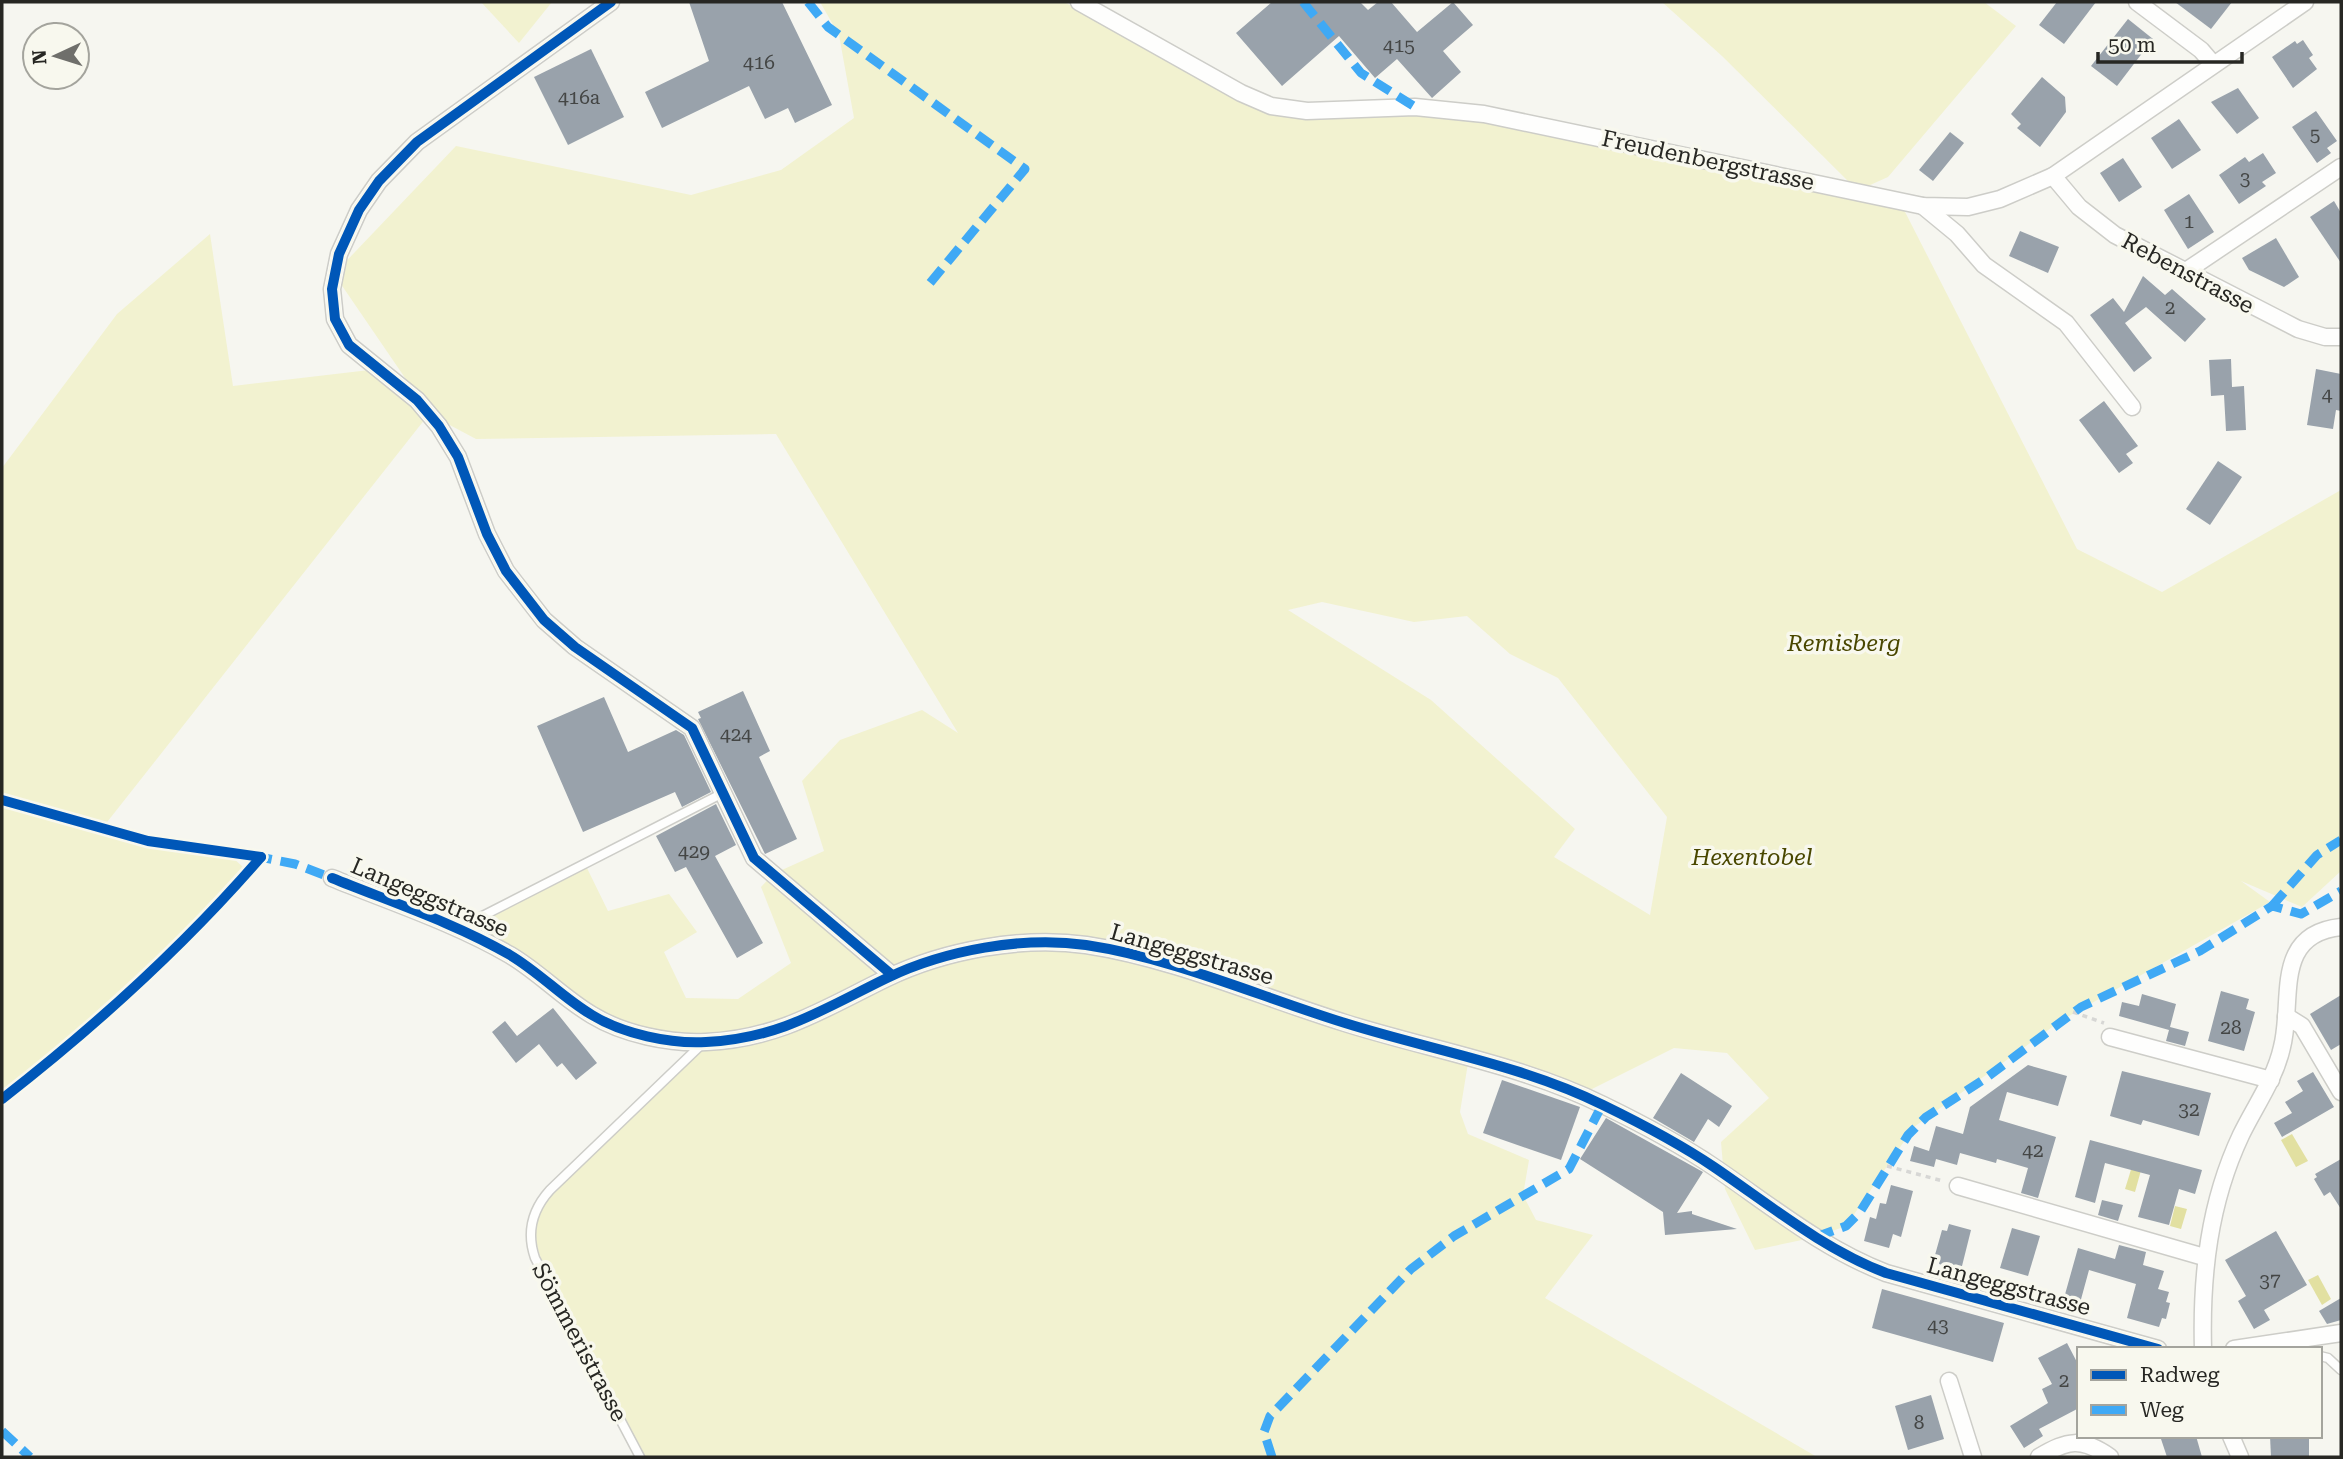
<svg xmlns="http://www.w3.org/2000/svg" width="2343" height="1459" viewBox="0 0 2343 1459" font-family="'Roboto Serif',serif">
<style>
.green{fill:#f2f2d0;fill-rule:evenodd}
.water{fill:#e2e0a1}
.building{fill:#99a2ab}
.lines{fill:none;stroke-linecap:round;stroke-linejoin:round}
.lane-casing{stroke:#cdcdc8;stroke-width:11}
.street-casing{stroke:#cdcdc8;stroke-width:19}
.path{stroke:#d7d7d5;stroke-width:3.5;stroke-dasharray:5 5;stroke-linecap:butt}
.lane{stroke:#fefefd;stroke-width:8}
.street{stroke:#fefefd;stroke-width:16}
.quiet{stroke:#3fa9f5;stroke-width:9;stroke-dasharray:18 9;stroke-linecap:butt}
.cycleway-casing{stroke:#f8f8ee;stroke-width:15}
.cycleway{stroke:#0057b8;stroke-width:10}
.labels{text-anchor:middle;stroke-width:7;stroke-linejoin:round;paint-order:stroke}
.number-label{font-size:19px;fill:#444645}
.street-label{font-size:23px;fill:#272723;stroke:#f8f8ee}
.park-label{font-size:23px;font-style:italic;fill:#494700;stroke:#f8f8ee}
</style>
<rect width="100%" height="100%" fill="#f6f6f0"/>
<g class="green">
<path d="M481,2H552L519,43Z"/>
<path d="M820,2H1064L1256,101L1354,110L1432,108L1857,190L1722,56L1662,2H1984L2016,26L1888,177L1859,190L1901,204L2077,549L2162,592L2341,490V871L2302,907L2241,881L2270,902L2062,1020L1914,1127L1846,1226L1816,1237L1755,1250L1725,1189L1721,1142L1769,1098L1727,1053L1674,1048L1580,1095L1469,1057L1460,1112L1468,1134L1529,1160L1523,1195L1536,1220L1593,1235L1545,1298L1817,1457H643L543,1264C532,1237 532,1216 553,1193L703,1043L641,1035L459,928L585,864L608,911L669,894L697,932L664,952L686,998L738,999L791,963L761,887L773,874L824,851L802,781L840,740L922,710L958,733L776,434L476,439L429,414L104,826L2,795V468L117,314L210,234L233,386L378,369L427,410L334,274L456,146L691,195L781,170L854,118L839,35ZM1322,602L1414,622L1467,616L1510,654L1558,678L1667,817L1650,915L1554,857L1575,829L1431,700L1288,610Z"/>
<path d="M2,807L149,848L234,859L243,867L217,908L67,1048L2,1100Z"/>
</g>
<g class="water">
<path d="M2292,1134L2308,1161L2296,1167L2281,1140Z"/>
<path d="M2134,1160L2143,1163L2135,1192L2125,1189Z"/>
<path d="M2175,1206L2187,1209L2181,1229L2170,1226Z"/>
<path d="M2318,1275L2331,1299L2322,1305L2308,1280Z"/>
</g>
<g class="building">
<path d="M689,2H782L832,105L795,123L788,108L765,119L749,86L662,128L645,92L709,61Z"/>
<path d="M1272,2H1360L1368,10L1378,2H1391L1417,32L1453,2L1473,25L1443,51L1461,72L1432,98L1397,59L1375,78L1339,36L1282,86L1236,33Z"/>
<path d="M2057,2H2096L2064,44L2039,25Z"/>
<path d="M2175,2H2232L2211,29Z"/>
<path d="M2128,19L2153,39L2117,86L2091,66Z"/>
<path d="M2303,40L2313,55L2309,58L2317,69L2293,88L2272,57L2295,41L2297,44Z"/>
<path d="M591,49L624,117L568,145L534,77Z"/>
<path d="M2042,77L2065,97L2066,112L2040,147L2017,128L2021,124L2011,114Z"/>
<path d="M2238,88L2259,118L2237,134L2211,102Z"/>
<path d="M2316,111L2337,141L2327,148L2331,153L2317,163L2292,127Z"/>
<path d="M2179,119L2201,150L2172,169L2151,138Z"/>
<path d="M1950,132L1964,143L1933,181L1919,170Z"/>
<path d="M2263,153L2276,173L2262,182L2266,186L2239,204L2219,175L2245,157L2249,162Z"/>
<path d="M2123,158L2142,187L2119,202L2100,173Z"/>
<path d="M2189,194L2214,232L2188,249L2164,210Z"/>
<path d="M2334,201L2341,213V263L2310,217Z"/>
<path d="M2020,231L2059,247L2048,273L2009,256Z"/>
<path d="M2276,238L2299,277L2284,287L2249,270L2242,258Z"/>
<path d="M2143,276L2165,295L2172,289L2206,319L2185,342L2146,307L2125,323L2152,358L2134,372L2090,315L2113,298L2124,312Z"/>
<path d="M2231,359L2232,387L2244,386L2246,430L2226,431L2224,395L2211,396L2209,360Z"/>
<path d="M2316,369L2341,374V411L2336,410L2333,429L2307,425Z"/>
<path d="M2104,401L2138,446L2126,454L2133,463L2119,473L2079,420Z"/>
<path d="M2218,461L2242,477L2210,525L2186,509Z"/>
<path d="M743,691L770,751L759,757L797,839L765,854L698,719L701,718L698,712Z"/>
<path d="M604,697L628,752L676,730L684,735L711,792L682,807L675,792L583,832L537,726Z"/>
<path d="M716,804L736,845L715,856L763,943L737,958L686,867L675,872L656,836Z"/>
<path d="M2221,991L2249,999L2246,1009L2255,1012L2244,1051L2208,1041Z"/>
<path d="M2142,994L2176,1004L2170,1027L2189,1032L2185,1046L2166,1041L2169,1030L2119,1016L2122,1002L2139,1006Z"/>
<path d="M2341,995V1044L2331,1050L2310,1014Z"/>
<path d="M553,1008L597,1063L576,1080L562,1063L557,1067L539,1044L516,1063L492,1032L505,1021L517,1036Z"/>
<path d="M2028,1065L2067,1076L2058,1106L2007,1092L1999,1120L2056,1137L2038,1198L2021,1193L2028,1168L1997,1159L1996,1163L1960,1153L1957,1165L1936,1159L1934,1167L1910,1161L1914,1146L1929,1151L1936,1126L1963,1134L1970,1107Z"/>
<path d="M2122,1071L2211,1093L2199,1136L2143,1120L2141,1125L2110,1116Z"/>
<path d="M2313,1072L2334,1107L2282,1137L2274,1123L2292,1113L2285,1102L2303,1091L2297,1081Z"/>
<path d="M1681,1073L1732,1106L1719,1127L1708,1119L1694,1142L1653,1118Z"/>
<path d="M1502,1080L1580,1107L1561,1160L1483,1133Z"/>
<path d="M1606,1118L1703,1172L1677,1213L1692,1211V1214L1737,1229L1665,1235L1663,1212L1580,1159Z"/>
<path d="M2090,1140L2202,1170L2195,1194L2179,1189L2169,1225L2138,1217L2150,1175L2105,1163L2095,1203L2075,1197Z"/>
<path d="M2341,1159V1209L2330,1192L2324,1196L2314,1179L2317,1177L2315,1174Z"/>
<path d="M1891,1185L1913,1191L1901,1237L1893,1234L1889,1248L1864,1241L1870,1217L1876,1219L1880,1203L1886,1204Z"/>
<path d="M2102,1200L2123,1205L2118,1221L2098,1215Z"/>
<path d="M1949,1224L1971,1230L1961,1270L1939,1264L1940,1257L1935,1255L1942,1230L1947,1231Z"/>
<path d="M2012,1228L2040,1236L2028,1276L2000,1268Z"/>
<path d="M2276,1231L2307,1285L2264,1310L2270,1320L2254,1329L2238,1301L2246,1296L2225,1260Z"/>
<path d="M2119,1245L2146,1252L2143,1265L2164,1271L2158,1289L2169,1292L2166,1302L2170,1303L2166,1319L2162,1318L2159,1327L2127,1318L2136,1284L2089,1270L2080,1303L2064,1298L2078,1248L2115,1259Z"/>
<path d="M1882,1289L2004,1323L1993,1362L1872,1328Z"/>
<path d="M2341,1298V1320L2327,1324L2319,1311Z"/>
<path d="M2067,1343L2079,1366V1408L2039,1429L2043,1436L2024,1448L2010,1426L2048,1403L2042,1389L2052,1384L2038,1358Z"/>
<path d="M1931,1395L1944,1439L1908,1450L1895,1406Z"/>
<path d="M2160,1436H2196L2202,1457H2167Z"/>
<path d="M2270,1436H2309V1457H2271Z"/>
</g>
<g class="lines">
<defs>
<g id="lane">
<path d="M459,928L723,793"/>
<path d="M2320,1356L2328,1358L2341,1370"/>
<path d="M640,1457L535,1258C526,1232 532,1210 550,1190L701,1045"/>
</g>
<g id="street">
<path d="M611,2L417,142L379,181L359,210L339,254L332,289L335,319L349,345L417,400L439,426L458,457L487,534L506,571L544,620L575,647L692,728L754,858L892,975"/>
<path d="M1079,2L1241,93L1271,106L1307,111L1415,107L1484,114L1923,206L1968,207L2000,199L2053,176L2305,2"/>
<path d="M2137,2L2201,50L2213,64"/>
<path d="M2053,176L2079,207L2115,235L2298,329L2325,337H2341"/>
<path d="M1923,206L1957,234L1984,265L2066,323L2132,407"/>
<path d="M2186,271L2341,167"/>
<path d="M332,878C391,902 455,923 510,955C539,972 563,998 592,1015C623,1034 670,1044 706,1042C779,1039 825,1008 887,978C945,950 1023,936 1086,945C1173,958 1261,997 1345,1023C1431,1050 1522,1065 1603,1105C1640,1123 1680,1144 1714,1167C1770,1205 1823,1249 1886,1273L2158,1349"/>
<path d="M2286,1016L2302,1026L2341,1092"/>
<path d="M2110,1037L2271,1080"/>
<path d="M1958,1186L2204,1257"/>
<path d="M2203,1349C2201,1275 2209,1203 2241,1135C2255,1106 2275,1079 2282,1047C2294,1001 2272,934 2341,927"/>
<path d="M2234,1349L2341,1333"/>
<path d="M1949,1381L1973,1457"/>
<path d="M2231,1436L2240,1457"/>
<path d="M2039,1457C2068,1440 2081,1437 2110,1457"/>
</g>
</defs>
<use href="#lane" class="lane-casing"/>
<use href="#street" class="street-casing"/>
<g class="path">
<path d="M2073,1012L2104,1023"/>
<path d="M1887,1166L1943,1181"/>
</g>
<use href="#lane" class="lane"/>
<use href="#street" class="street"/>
<g class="quiet">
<path d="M808,2L828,27L1025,169L925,289"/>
<path d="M1303,2L1361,73L1415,107"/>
<path d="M254,856L295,864L332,878"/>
<path d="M2272,906L2317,855L2341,840"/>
<path d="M1816,1237L1846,1226L1860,1212L1908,1135L1926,1117L1986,1078L2081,1007L2200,951L2272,906L2301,914L2341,891"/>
<path d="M2,1431L30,1457"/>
<path d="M1272,1457L1264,1432L1270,1416L1411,1269L1454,1236L1569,1169L1602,1105"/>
</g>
<defs>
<g id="cycleway">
<path d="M611,2L417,142L379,181L359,210L339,254L332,289L335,319L349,345L417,400L439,426L458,457L487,534L506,571L544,620L575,647L692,728L754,858L892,975"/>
<path d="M2,800L148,841L261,857"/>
<path d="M332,878C391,902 455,923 510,955C539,972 563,998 592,1015C623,1034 670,1044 706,1042C779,1039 825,1008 887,978C945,950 1023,936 1086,945C1173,958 1261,997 1345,1023C1431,1050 1522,1065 1603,1105C1640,1123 1680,1144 1714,1167C1770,1205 1823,1249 1886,1273L2158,1349"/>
<path d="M2,1099C97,1025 182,948 261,857"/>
</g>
</defs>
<use href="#cycleway" class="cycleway-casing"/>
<use href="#cycleway" class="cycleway"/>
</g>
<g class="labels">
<g class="number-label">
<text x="1399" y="52">415</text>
<text x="759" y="69">416</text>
<text x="579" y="104">416a</text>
<text x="2315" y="141">5</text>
<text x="2245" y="185">3</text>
<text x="2189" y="228">1</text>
<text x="2170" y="314">2</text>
<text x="2327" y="401">4</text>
<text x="736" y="741">424</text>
<text x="694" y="858">429</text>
<text x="2231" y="1034">28</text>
<text x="2189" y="1116">32</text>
<text x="2033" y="1157">42</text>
<text x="2270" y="1287">37</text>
<text x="1938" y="1332">43</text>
<text x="2064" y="1387">2</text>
<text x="1919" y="1429">8</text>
</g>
<g class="street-label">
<text transform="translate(1708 160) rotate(12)" y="8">Freudenbergstrasse</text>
<text transform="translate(2188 273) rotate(28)" y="8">Rebenstrasse</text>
<text transform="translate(430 897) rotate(23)" y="8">Langeggstrasse</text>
<text transform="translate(1192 954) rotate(16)" y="8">Langeggstrasse</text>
<text transform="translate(2009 1286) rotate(15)" y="8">Langeggstrasse</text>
<text transform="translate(580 1342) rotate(62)" y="8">Sömmeristrasse</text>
</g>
<g class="park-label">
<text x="1844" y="651">Remisberg</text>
<text x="1752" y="865">Hexentobel</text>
</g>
</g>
<rect width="2343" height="1459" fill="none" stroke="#272723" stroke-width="7"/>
<rect x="2077" y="1347" width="245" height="91" fill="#f8f8ee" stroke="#a4a49d" stroke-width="2"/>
<rect x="2091" y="1370" width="35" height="10" fill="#0057b8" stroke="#a4a49d" stroke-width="2"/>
<text x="2140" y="1382" font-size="21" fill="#272723">Radweg</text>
<rect x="2091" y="1405" width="35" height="10" fill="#3fa9f5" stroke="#a4a49d" stroke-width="2"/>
<text x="2140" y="1417" font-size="21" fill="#272723">Weg</text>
<g transform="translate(56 56) rotate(266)"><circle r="33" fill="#f8f8ee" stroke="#a4a49d" stroke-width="2"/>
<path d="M0-5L12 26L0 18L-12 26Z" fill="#6f6f6b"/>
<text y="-10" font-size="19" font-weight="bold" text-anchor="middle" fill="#272723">N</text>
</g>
<path d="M2098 52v10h144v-10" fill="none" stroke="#272723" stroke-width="3.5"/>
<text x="2108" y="52" font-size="21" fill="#272723" stroke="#f8f8ee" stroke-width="5" paint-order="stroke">50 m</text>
</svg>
